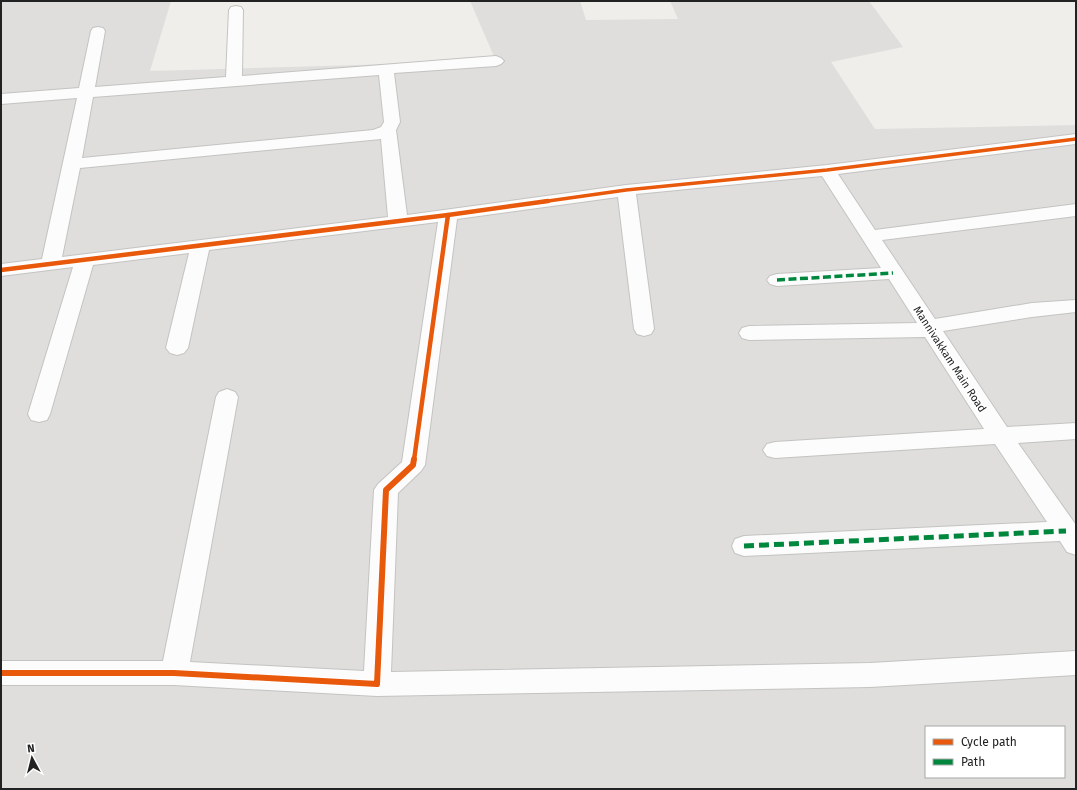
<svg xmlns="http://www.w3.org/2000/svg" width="1077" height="790" viewBox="0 0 1077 790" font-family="'Fira Sans',sans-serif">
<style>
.residential{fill:#dfdedc;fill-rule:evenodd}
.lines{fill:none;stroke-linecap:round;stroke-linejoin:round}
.minor-casing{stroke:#c3c3c1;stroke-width:2}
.minor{fill:#fdfcfc;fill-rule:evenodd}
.quiet-far1{stroke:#00873e;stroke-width:3.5;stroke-dasharray:8 3.5;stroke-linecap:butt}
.quiet{stroke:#00873e;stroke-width:5;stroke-dasharray:10 5;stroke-linecap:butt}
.cycleway-far2-casing{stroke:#fff;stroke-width:5.5}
.cycleway-far1-casing{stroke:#fff;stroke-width:7}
.cycleway-casing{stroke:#fff;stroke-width:8}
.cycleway-far2{stroke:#e8590c;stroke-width:3.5}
.cycleway-far1{stroke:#e8590c;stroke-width:4.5}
.cycleway{stroke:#e8590c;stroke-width:6}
.labels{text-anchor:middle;stroke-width:3.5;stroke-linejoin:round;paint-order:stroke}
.street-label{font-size:11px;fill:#222;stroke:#fff}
</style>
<rect width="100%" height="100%" fill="#f0eeeb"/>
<path class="residential" d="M1,1H171L150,71L496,61L470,1H580L586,20L678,19L670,1H869L903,47L831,62L875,129L1076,125V789H1ZM926,727H1064V777H926Z"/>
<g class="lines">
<defs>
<path id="minor" d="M236,6L241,7L243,10L242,76L496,56L501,58L504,61L501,64L496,66L394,73L400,122L396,130L407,215L626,185L827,165L1076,134V144L838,174L875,230L1076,204V216L882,240L935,319L1032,303L1076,300V312L1032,317L943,331L1007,427L1076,423V439L1018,443L1076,525V555L1067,552L1060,541L744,556L735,553L732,546L735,539L744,536L1047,522L995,444L775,458L767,456L763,450L767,444L775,442L984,429L925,337L749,340L742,338L739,333L742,328L749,326L917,323L889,279L777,286L770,284L767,280L770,276L777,274L881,268L822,176L636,194L654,329L651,334L644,336L637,334L634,329L618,197L457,219L425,465L421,471L398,493L391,672L870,663L1076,651V675L870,687L377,696L174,685H1V661H163L216,397L219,392L227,389L235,392L238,397L190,662L364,671L374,490L378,484L402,462L438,222L209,250L188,348L184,353L177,355L170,353L166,348L189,253L93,265L50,414L47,420L39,422L31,420L28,414L73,267L1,276V264L42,259L77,98L1,104V94L79,88L91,31L93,28L98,27L103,28L105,31L95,87L226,77L229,10L231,7ZM379,75L384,122L381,127L373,130L82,158L93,97ZM381,139L388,217L62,257L80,168Z"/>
</defs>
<use href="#minor" class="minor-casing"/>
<use href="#minor" class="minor"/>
<path class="quiet-far1" d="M777,280L893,273"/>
<path class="quiet" d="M744,546L1066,531"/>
<defs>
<path id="cycleway-far2" d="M541,202L626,190L827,170L1076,139"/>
<g id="cycleway-far1">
<path d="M1,270L448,215L548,201"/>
<path d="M414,460L448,215"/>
</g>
<path id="cycleway" d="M1,673H174L377,684L386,490L413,465L414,459"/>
</defs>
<use href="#cycleway-far2" class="cycleway-far2-casing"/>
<use href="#cycleway-far1" class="cycleway-far1-casing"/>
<use href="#cycleway" class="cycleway-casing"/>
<use href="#cycleway-far2" class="cycleway-far2"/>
<use href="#cycleway-far1" class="cycleway-far1"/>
<use href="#cycleway" class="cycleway"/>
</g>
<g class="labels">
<g class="street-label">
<text transform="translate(950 359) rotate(57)" y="4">Mannivakkam Main Road</text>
</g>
</g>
<rect width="1077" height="790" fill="none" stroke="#222222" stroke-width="4"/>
<rect x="925" y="726" width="140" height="52" fill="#ffffff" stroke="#a7a7a7"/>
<rect x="933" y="739" width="20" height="6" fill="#e8590c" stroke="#a7a7a7"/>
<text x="961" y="746" font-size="12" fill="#222222">Cycle path</text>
<rect x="933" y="759" width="20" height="6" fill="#00873e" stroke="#a7a7a7"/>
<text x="961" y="766" font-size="12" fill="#222222">Path</text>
<g transform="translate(32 758) rotate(353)" stroke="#ffffff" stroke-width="3" paint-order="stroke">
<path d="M0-3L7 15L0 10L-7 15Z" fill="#222222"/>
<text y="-6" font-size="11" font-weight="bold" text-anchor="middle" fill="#222222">N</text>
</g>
</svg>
